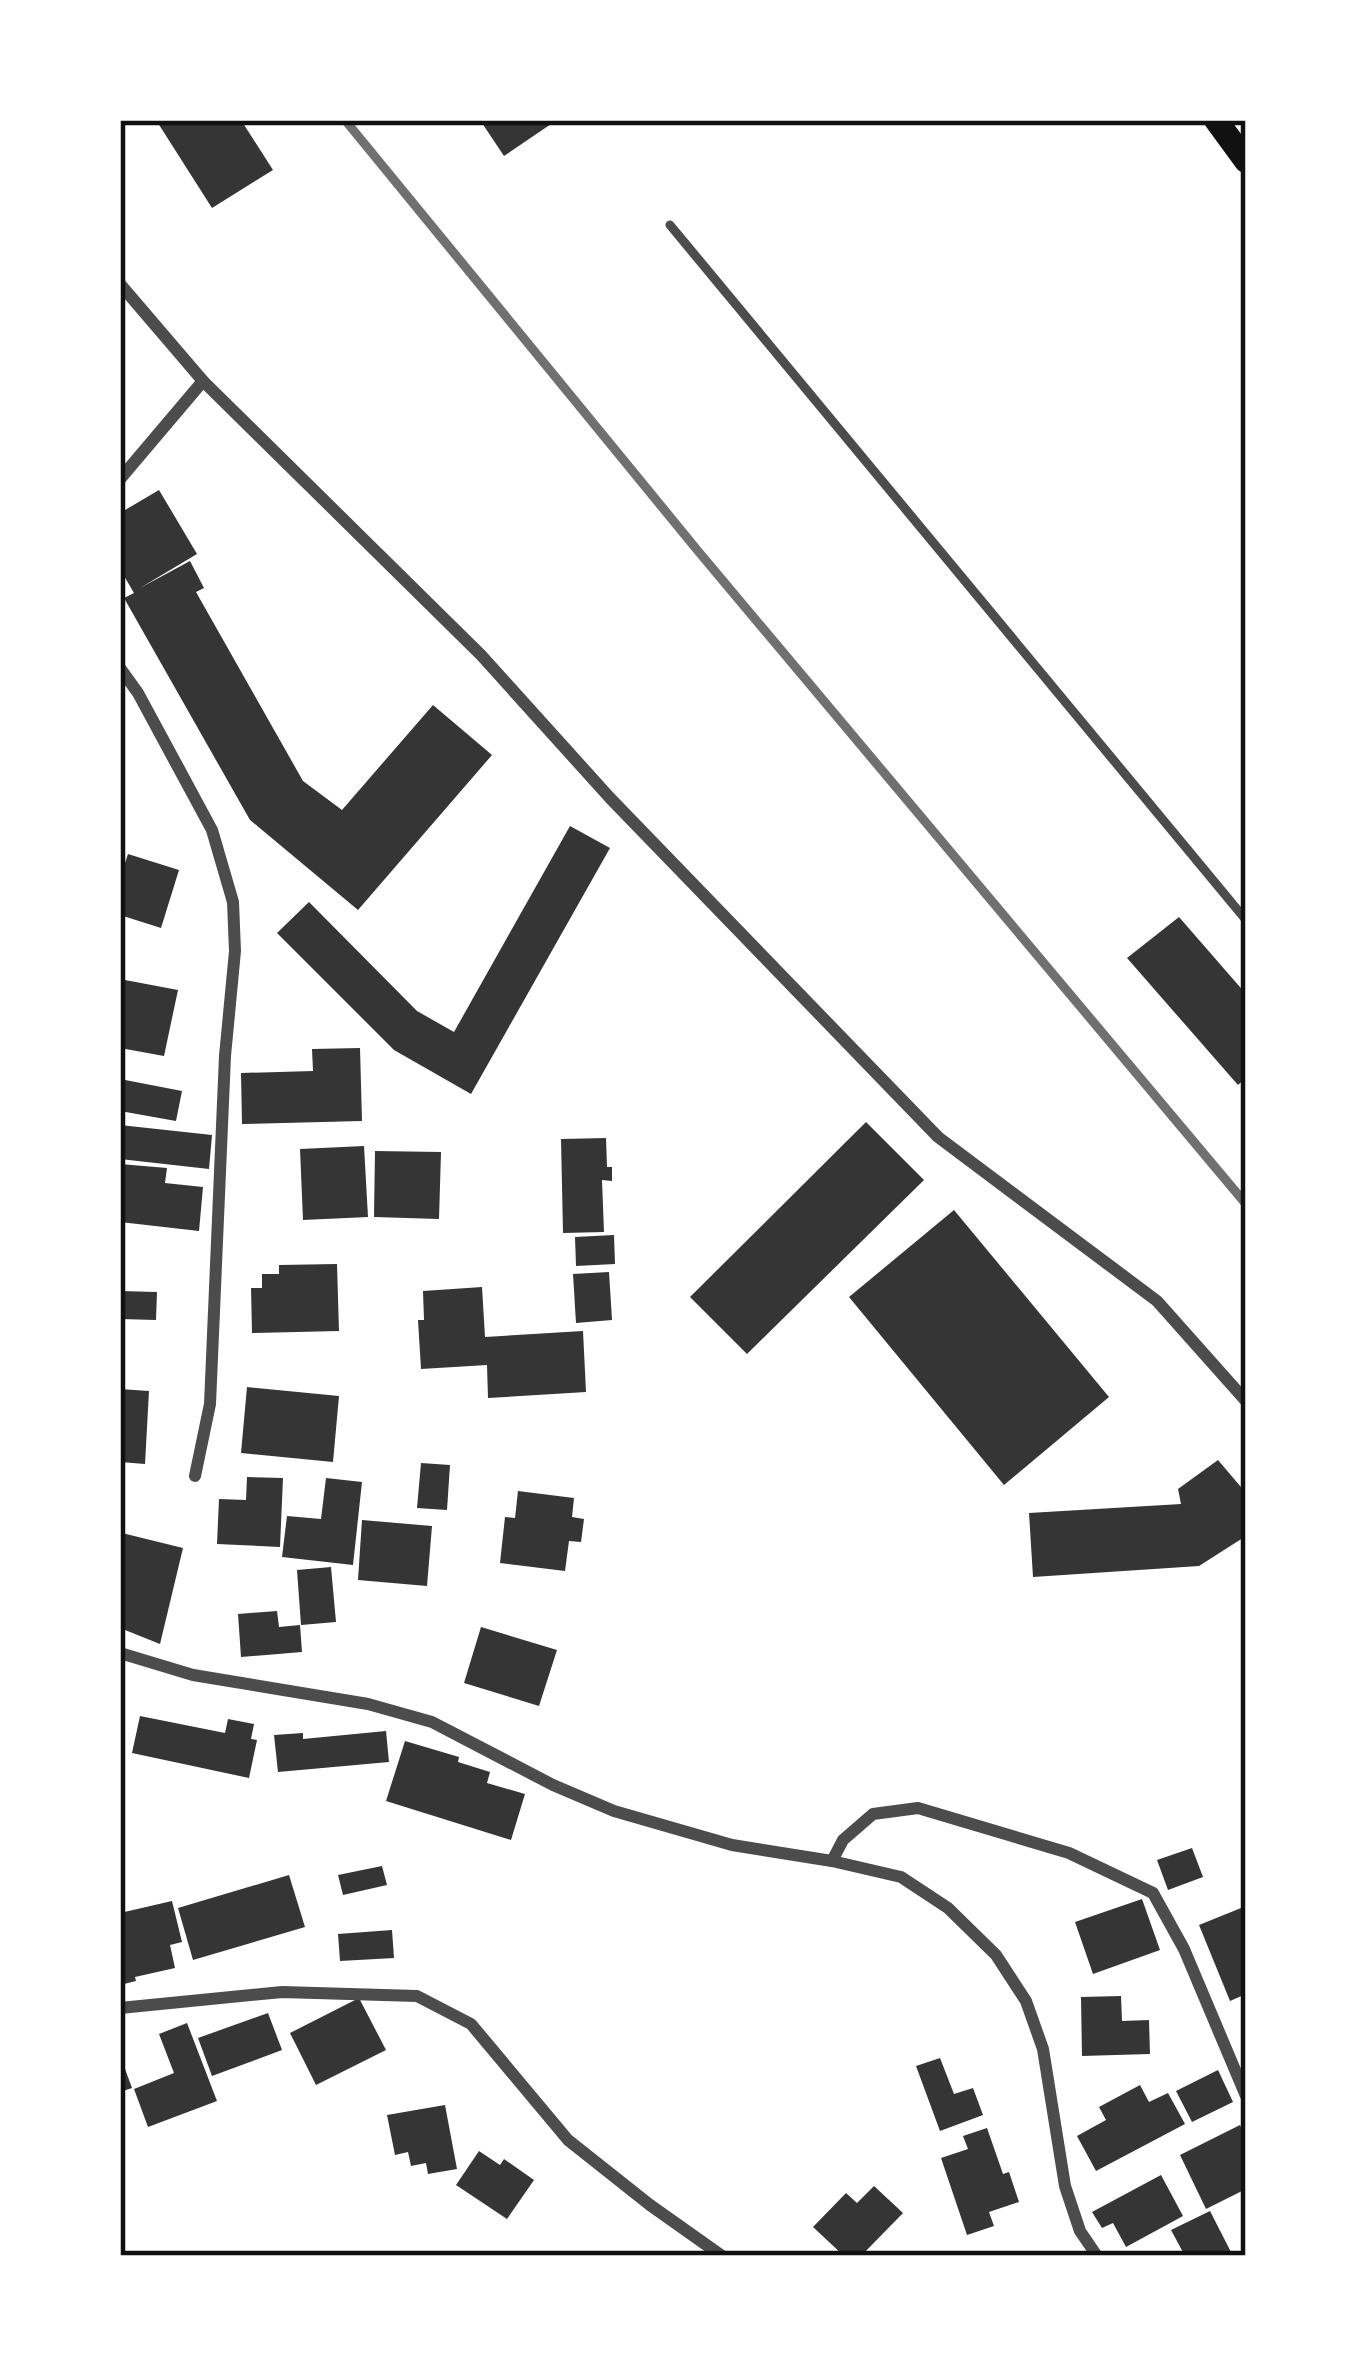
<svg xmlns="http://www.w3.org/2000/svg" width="1366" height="2376" viewBox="0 0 1366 2376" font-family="'Roboto Condensed',sans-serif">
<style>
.building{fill:#353535}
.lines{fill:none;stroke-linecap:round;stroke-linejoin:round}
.service{stroke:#4c4c4c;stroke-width:9}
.minor{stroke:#4c4c4c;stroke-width:12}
.secondary{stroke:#111;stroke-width:24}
.rail{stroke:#707070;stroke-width:9}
.neatline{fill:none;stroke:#111;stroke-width:4.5}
</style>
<rect width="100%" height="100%" fill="#fff"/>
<g class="building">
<path d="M156,120H241L273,170L212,208Z"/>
<path d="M480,120H557L504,156Z"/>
<path d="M159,490L197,554L140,588L190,561L204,588L196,592L303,781L342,810L433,705L492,755L358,910L250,820L124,598L134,593L120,569V513Z"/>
<path d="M570,826L610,848L471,1094L394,1050L277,933L309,902L417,1011L454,1032Z"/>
<path d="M128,854L179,870L161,928L120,915V878Z"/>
<path d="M1179,917L1246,994V1078L1238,1085L1127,958Z"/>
<path d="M125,980L178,990L164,1056L120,1048V1003Z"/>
<path d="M360,1048L362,1121L242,1124L241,1073L313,1071L312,1049Z"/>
<path d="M120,1079L182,1091L176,1121L120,1111Z"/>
<path d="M866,1122L924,1180L747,1354L690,1297Z"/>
<path d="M120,1125L212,1135L209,1169L120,1159Z"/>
<path d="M606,1138L607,1167H612V1181L602,1180L604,1232L563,1233L561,1139Z"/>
<path d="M364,1146L368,1217L303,1220L300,1149Z"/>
<path d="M375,1151L441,1152L439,1219L374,1217Z"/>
<path d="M120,1164L167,1168L165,1183L203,1187L199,1231L120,1222Z"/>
<path d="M954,1210L1109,1397L1004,1485L849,1297Z"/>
<path d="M614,1235L615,1264L576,1266L575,1237Z"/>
<path d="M337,1264L339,1331L252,1333L251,1288H262V1274H279V1265Z"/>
<path d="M609,1272L612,1320L576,1323L573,1274Z"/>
<path d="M482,1287L485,1337L583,1331L586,1392L488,1398L487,1365L421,1369L418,1320H424L423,1291Z"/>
<path d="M120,1291L157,1292L156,1320L120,1319Z"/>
<path d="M247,1387L339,1396L333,1462L241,1453Z"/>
<path d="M120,1389L149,1391L145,1464L120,1462Z"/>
<path d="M1218,1460L1246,1493V1536L1199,1566L1033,1577L1029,1513L1181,1504L1178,1489Z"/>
<path d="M421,1463L450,1465L447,1510L417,1508Z"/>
<path d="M247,1477L283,1478L280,1547L217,1544L219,1499L246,1500Z"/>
<path d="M326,1478L362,1482L353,1565L282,1557L287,1516L321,1519Z"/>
<path d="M518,1491L574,1498L572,1517L584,1519L581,1542L569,1541L565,1571L500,1563L505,1517L515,1518Z"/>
<path d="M362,1520L432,1526L427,1586L358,1580Z"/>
<path d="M122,1533L183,1548L160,1644L120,1628Z"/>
<path d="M331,1567L336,1622L301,1625L297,1570Z"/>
<path d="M277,1611L279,1627L300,1625L302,1652L241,1657L238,1614Z"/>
<path d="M481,1627L557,1650L539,1706L464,1683Z"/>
<path d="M140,1716L225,1733L228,1719L254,1724L251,1739L257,1740L249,1778L132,1753Z"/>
<path d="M386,1731L389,1762L278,1772L274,1735L303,1733V1739Z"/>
<path d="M405,1741L459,1757L458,1762L490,1772L487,1783L525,1794L511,1840L386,1801Z"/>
<path d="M1192,1848L1203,1877L1168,1890L1157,1860Z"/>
<path d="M382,1866L387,1885L343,1895L338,1875Z"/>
<path d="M289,1875L305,1927L193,1960L178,1908Z"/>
<path d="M1142,1899L1160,1950L1093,1974L1075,1922Z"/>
<path d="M172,1901L182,1942L170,1945L175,1968L135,1977L136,1981L120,1985V1913Z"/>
<path d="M1246,1906V1994L1230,2001L1199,1925Z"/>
<path d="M392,1930L394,1958L340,1961L338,1934Z"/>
<path d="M1121,1996L1122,2021L1149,2020L1150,2054L1082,2056L1081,1997Z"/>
<path d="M359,1998L386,2050L316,2085L290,2033Z"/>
<path d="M268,2013L282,2050L212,2076L198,2038Z"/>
<path d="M187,2023L217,2101L148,2127L134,2089L174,2073L159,2034Z"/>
<path d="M120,2055L132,2088L120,2092Z"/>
<path d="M940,2058L954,2094L973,2088L983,2115L940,2131L916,2066Z"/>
<path d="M1218,2070L1233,2102L1192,2122L1176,2091Z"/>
<path d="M1140,2085L1149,2102L1168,2093L1185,2124L1096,2171L1077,2136L1106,2120L1099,2107Z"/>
<path d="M445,2105L457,2169L428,2174L426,2163L411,2166L408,2152L395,2155L387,2115Z"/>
<path d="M1240,2125L1246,2137V2189L1206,2209L1180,2155Z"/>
<path d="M987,2128L1003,2174L1009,2172L1019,2202L989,2212L994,2226L967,2235L941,2158L968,2149L963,2136Z"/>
<path d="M479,2151L500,2165L504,2159L534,2180L507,2219L456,2185Z"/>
<path d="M1161,2175L1183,2216L1126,2247L1113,2223L1102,2228L1092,2212Z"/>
<path d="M874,2186L903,2213L861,2256H844L813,2227L846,2193L857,2203Z"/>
<path d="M1210,2211L1233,2256H1185L1171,2230Z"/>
</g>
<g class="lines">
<path class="service" d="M670,225L1246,920"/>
<g class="minor">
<path d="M120,284L203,381L481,655L610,798L938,1137L1157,1301L1246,1401"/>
<path d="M120,479L203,381"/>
<path d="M120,668L138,693L212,830L233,902L235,951L225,1056L210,1404L195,1476"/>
<path d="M120,1653L193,1675L368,1704L432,1722L553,1785L614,1811L732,1845L832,1861L901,1877L948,1908L996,1955L1026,2001L1043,2049L1065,2186L1080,2231L1097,2256"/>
<path d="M832,1861L843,1840L873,1814L918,1808L1069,1853L1153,1893L1184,1949L1246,2096"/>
<path d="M120,2008L282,1992L417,1996L471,2024L568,2140L650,2205L722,2256"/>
</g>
<path class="secondary" d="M1216,120L1246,161"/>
<path class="rail" d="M345,120L698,551L1246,1204"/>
</g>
<rect width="1366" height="2376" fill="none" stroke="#ffffff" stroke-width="246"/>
<rect x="123" y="123" width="1120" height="2130" class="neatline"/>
</svg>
